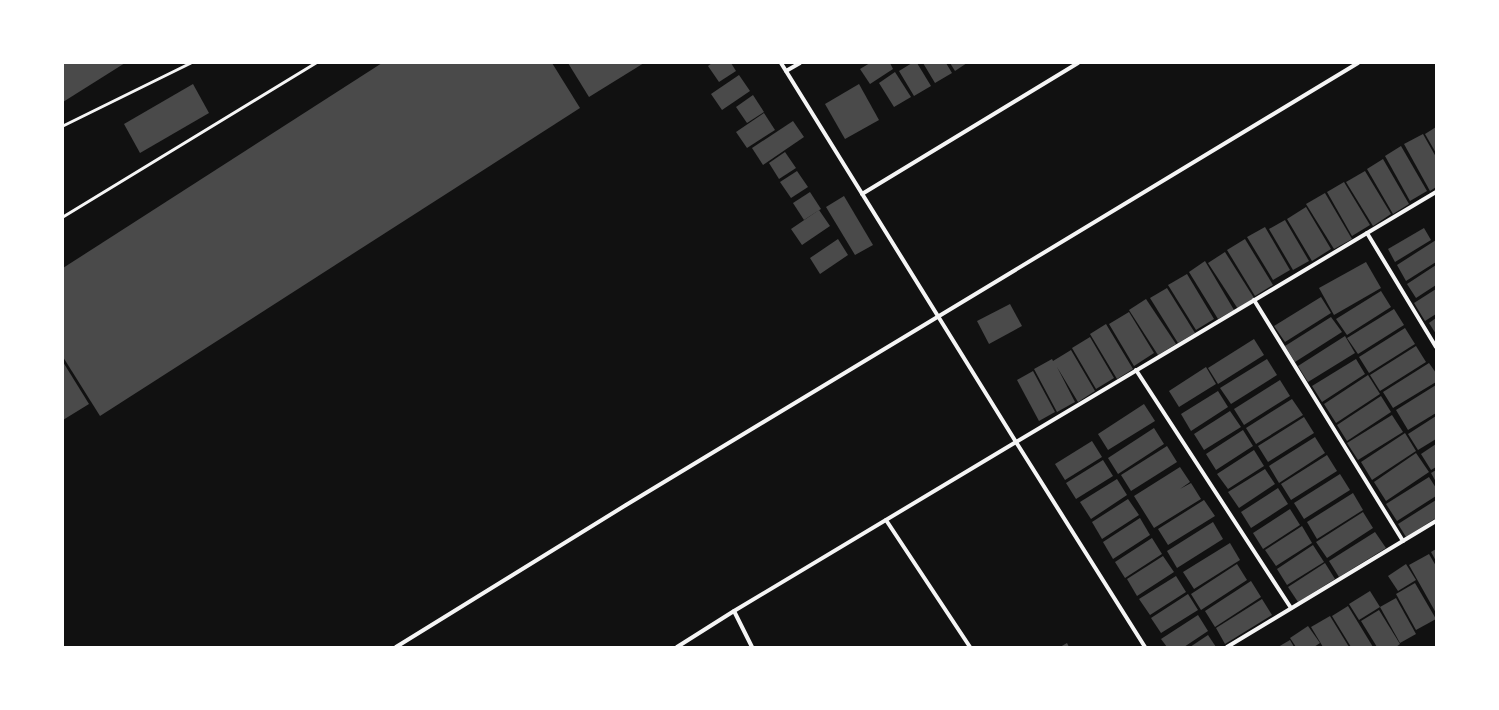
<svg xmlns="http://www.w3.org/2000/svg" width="1499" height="710" viewBox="0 0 1499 710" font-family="'PT Sans',sans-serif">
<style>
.building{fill:#4a4a4a}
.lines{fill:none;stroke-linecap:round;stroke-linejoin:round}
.service{stroke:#f5f5f5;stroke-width:3}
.minor{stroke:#f5f5f5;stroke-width:4}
</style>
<rect width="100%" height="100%" fill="#111"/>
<g class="building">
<path d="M63,63H125L63,102Z"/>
<path d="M382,63H552L580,108L100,416L63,357V268Z"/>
<path d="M568,63H644L589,97Z"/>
<path d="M712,63H731L736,71L719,82L708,66Z"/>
<path d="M870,63H890L893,69L870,84L860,69Z"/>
<path d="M912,63H917L931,86L914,96L899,71Z"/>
<path d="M923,63H946L952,73L935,83Z"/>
<path d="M950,63H967L955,71Z"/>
<path d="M895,72L911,97L894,107L879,83Z"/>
<path d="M739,75L750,91L722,110L711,94Z"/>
<path d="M193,84L209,113L140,153L124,124Z"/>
<path d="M859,84L879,120L845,139L825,104Z"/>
<path d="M753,95L764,112L747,123L736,107Z"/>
<path d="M764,113L775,130L747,148L736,132Z"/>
<path d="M793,121L804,137L763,165L752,148Z"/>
<path d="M1436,127V153L1425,134Z"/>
<path d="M1423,134L1436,157V187L1430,191L1404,144Z"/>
<path d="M1401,146L1427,191L1410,201L1385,156Z"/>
<path d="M785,152L796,168L779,179L769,163Z"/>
<path d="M1383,159L1409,204L1393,214L1367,169Z"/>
<path d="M797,171L808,187L791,198L780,182Z"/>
<path d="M1365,171L1391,214L1373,226L1346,182Z"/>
<path d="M1344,182L1370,225L1352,236L1327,192Z"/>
<path d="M810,192L821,209L804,220L793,203Z"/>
<path d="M1325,193L1352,239L1334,249L1306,204Z"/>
<path d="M844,196L873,245L855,255L826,207Z"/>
<path d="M1306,207L1331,249L1312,261L1287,219Z"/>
<path d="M819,210L830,226L802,245L791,229Z"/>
<path d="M1285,220L1309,261L1293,270L1269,229Z"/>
<path d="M1265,227L1290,270L1273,280L1247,237Z"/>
<path d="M1424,228L1431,240L1395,262L1388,249Z"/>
<path d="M838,239L848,255L820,274L810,258Z"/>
<path d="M1245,239L1273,285L1255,296L1227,250Z"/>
<path d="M1436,240V262L1406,281L1397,265Z"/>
<path d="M1225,252L1254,298L1238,309L1208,263Z"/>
<path d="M1205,261L1234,310L1218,319L1189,272Z"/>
<path d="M1366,262L1381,288L1334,315L1319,288Z"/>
<path d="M1436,265V285L1416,298L1407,284Z"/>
<path d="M1187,274L1214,319L1196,330L1168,285Z"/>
<path d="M1167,288L1195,333L1178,343L1150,298Z"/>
<path d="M1436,289V314L1425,321L1414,303Z"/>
<path d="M1381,291L1391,307L1347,335L1336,319Z"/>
<path d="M1321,297L1331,313L1285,342L1274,326Z"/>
<path d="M1146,299L1176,344L1158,355L1129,310Z"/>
<path d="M1010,304L1022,326L989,344L977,321Z"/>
<path d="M1394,309L1404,325L1358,354L1347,338Z"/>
<path d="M1129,312L1154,353L1134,366L1109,324Z"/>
<path d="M1331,317L1342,332L1295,362L1285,346Z"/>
<path d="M1436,318V334L1429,323Z"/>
<path d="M1106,324L1133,369L1117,379L1090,334Z"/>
<path d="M1405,328L1415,344L1369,373L1359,357Z"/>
<path d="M1345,336L1355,353L1308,382L1298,366Z"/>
<path d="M1090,337L1114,378L1096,389L1072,348Z"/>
<path d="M1254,339L1264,355L1218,384L1208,368Z"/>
<path d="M1416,346L1426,362L1380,391L1370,375Z"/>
<path d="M1071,350L1095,391L1078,402L1057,367L1075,402L1057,412L1034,369L1052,359L1053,361Z"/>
<path d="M1267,359L1277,375L1231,404L1220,388Z"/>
<path d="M1356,359L1365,374L1322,402L1312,386Z"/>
<path d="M63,362L89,404L63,420Z"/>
<path d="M1429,363L1436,373V382L1393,408L1383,392Z"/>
<path d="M1206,367L1216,384L1179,407L1169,391Z"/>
<path d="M1033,371L1055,412L1039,421L1017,380Z"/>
<path d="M1368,375L1380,394L1336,423L1324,404Z"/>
<path d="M1280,380L1290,396L1244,425L1234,409Z"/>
<path d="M1436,385V413L1408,430L1396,410Z"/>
<path d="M1218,391L1228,407L1191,431L1181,414Z"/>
<path d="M1381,396L1391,412L1347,441L1337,425Z"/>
<path d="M1292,399L1303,415L1256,444L1246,428Z"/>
<path d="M1144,404L1155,421L1108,450L1098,434Z"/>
<path d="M1230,411L1241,427L1204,450L1194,434Z"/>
<path d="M1392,415L1403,432L1358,460L1347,443Z"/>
<path d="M1436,416V439L1418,450L1408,434Z"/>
<path d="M1304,417L1314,433L1268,462L1258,446Z"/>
<path d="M1154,428L1164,444L1118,474L1108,458Z"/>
<path d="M1243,430L1253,446L1216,470L1206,454Z"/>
<path d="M1405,433L1416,451L1372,480L1361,462Z"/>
<path d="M1315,437L1325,453L1279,483L1269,466Z"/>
<path d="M1092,441L1102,457L1065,480L1055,464Z"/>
<path d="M1436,444V467L1431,470L1421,454Z"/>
<path d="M1167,446L1177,462L1131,491L1121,475Z"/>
<path d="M1254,450L1264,466L1228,489L1217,474Z"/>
<path d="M1416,453L1429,472L1386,501L1374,482Z"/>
<path d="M1327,455L1337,471L1291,500L1281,484Z"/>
<path d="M1103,460L1113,476L1076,499L1066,483Z"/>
<path d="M1180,467L1190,482L1180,489L1191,483L1201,499L1154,528L1134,496Z"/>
<path d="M1265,469L1275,484L1239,508L1228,492Z"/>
<path d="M1436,470V482L1431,473Z"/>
<path d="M1340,474L1350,490L1304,519L1294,503Z"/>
<path d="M1429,477L1436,488V496L1397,521L1386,504Z"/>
<path d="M1117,479L1127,495L1091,519L1080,502Z"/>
<path d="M1278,488L1288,504L1251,528L1241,512Z"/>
<path d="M1353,493L1363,510L1317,539L1307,522Z"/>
<path d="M1128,499L1139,515L1102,539L1092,522Z"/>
<path d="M1204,500L1215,516L1168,545L1158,529Z"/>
<path d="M1436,500V518L1406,537L1398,524Z"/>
<path d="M1290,509L1300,525L1263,549L1253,533Z"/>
<path d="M1363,512L1373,528L1327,558L1316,542Z"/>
<path d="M1140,518L1150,535L1113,559L1103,542Z"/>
<path d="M1213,522L1223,539L1177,568L1167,551Z"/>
<path d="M1302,526L1312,543L1276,566L1265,550Z"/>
<path d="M1375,532L1386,548L1339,577L1329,561Z"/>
<path d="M1152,538L1162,554L1125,578L1115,562Z"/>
<path d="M1230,543L1240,560L1194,589L1183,572Z"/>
<path d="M1313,545L1324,562L1287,585L1277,569Z"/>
<path d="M1436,549V561L1431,552Z"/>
<path d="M1429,554L1436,566V613L1409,565Z"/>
<path d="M1163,556L1174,572L1137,596L1127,579Z"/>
<path d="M1325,563L1335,579L1298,602L1288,587Z"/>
<path d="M1237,564L1247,580L1201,610L1191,594Z"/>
<path d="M1406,564L1416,580L1398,591L1388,576Z"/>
<path d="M1176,576L1186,592L1150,615L1139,599Z"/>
<path d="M1251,581L1261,597L1215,627L1205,611Z"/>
<path d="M1415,583L1436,619L1416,630L1396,594Z"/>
<path d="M1370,591L1380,607L1359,620L1349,604Z"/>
<path d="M1188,594L1198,610L1161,633L1151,618Z"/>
<path d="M1396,598L1416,634L1400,643L1380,607Z"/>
<path d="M1262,599L1272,615L1225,644L1216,628Z"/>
<path d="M1348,606L1373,647H1351L1332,616Z"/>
<path d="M1379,610L1400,644L1396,647H1377L1361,621Z"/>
<path d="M1198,615L1208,631L1184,647H1167L1161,639Z"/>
<path d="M1330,616L1349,647H1323L1311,627Z"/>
<path d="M1308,626L1320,643L1314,647H1296L1290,638Z"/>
<path d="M1208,635L1216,647H1190Z"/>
<path d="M1290,640L1294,647H1278Z"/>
<path d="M1067,643L1069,647H1060Z"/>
</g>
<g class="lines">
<g class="service">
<path d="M63,126L191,63"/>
<path d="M63,217L316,63"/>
</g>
<g class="minor">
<path d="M781,63L1016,442L1145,647"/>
<path d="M786,71L800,63"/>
<path d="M862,194L1078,63"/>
<path d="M1367,233L1436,347"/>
<path d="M1254,300L1403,541"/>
<path d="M1136,370L1291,608"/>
<path d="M886,520L970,647"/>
<path d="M734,611L752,647"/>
<path d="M396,647L626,505L1358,63"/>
<path d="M677,647L734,611L1016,442L1436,192"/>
<path d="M1227,647L1436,521"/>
</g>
</g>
<rect width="1499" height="710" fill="none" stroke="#ffffff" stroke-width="128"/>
</svg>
